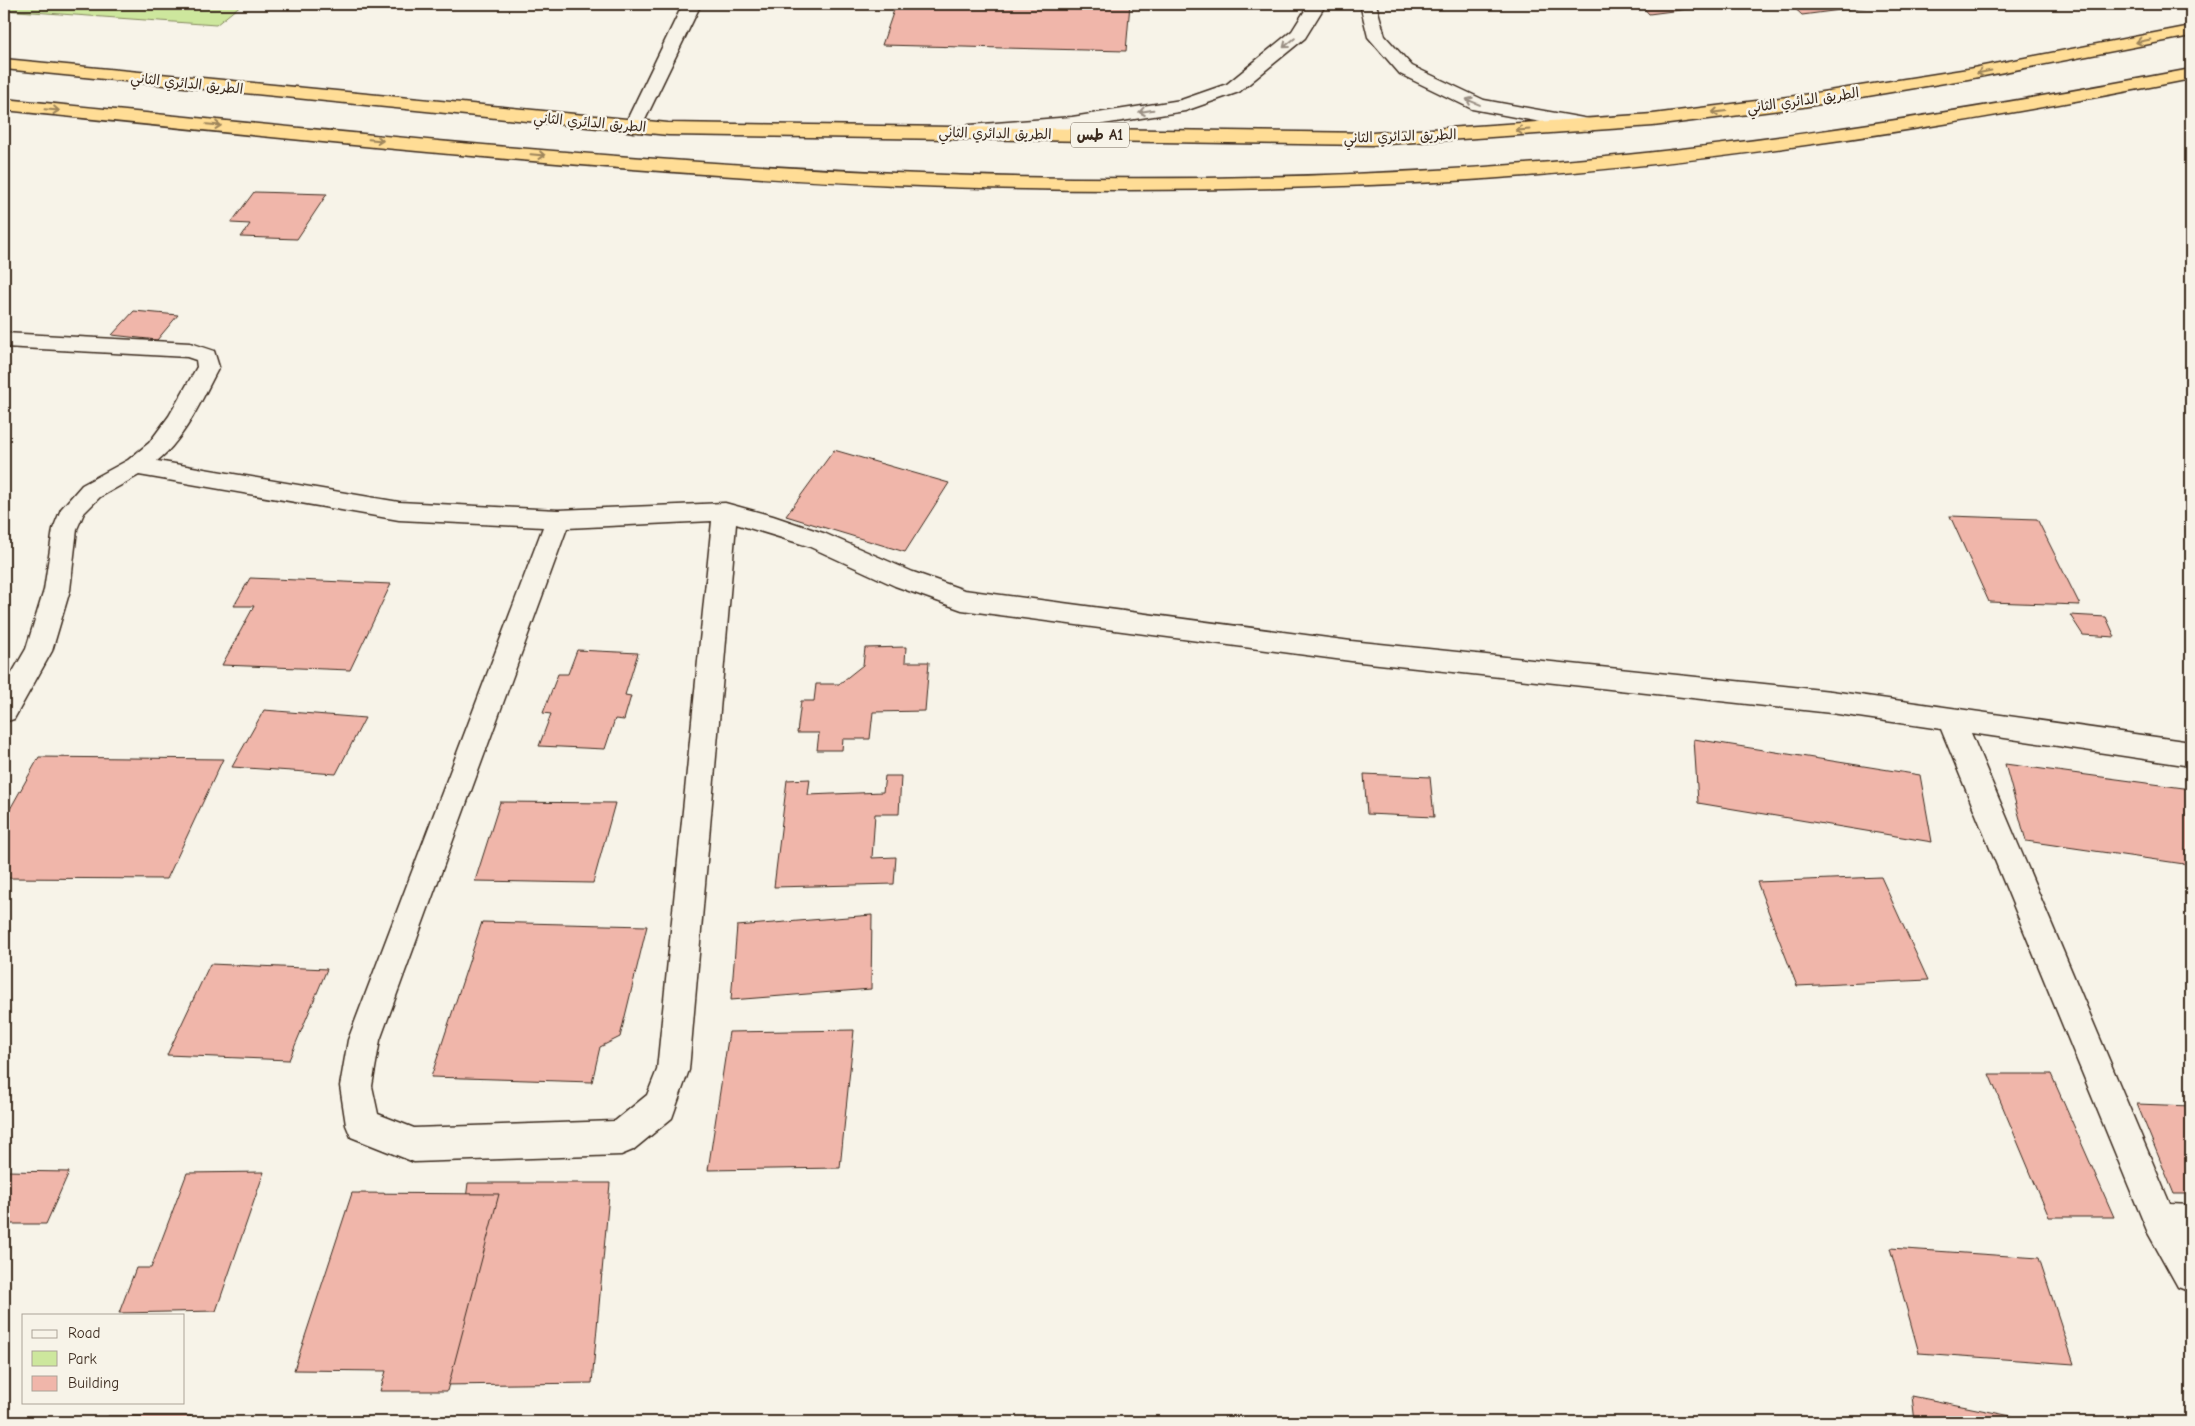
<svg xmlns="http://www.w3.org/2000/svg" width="2195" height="1426" viewBox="0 0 2195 1426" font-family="'Comic Neue','Playpen Sans Arabic',sans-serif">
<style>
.green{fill:#cde79d;stroke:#84885e}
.building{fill:#f0b6aa;stroke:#3b2a1e}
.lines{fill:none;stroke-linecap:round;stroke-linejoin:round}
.minor-casing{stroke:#3b2a1e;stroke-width:3}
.highway-casing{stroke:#3b2a1e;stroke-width:3}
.minor{fill:#f7f3e8;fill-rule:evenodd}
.highway{fill:#ffdd96;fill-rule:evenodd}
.oneway{stroke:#9d845a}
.oneway2{stroke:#998e83}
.labels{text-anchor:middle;stroke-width:5;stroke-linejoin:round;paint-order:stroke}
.far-street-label{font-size:14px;fill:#3b2a1e;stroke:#f7f3e8}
.shield{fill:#f7f3e8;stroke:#73665b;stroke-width:1}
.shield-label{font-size:15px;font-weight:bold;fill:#3b2a1e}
</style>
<rect width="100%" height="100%" fill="#f7f3e8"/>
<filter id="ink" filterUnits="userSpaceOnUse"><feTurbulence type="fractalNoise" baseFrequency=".02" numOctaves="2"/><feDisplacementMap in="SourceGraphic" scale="10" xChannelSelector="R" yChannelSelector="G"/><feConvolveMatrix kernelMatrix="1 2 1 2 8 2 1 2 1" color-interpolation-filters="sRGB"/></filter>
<g filter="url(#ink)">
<path class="green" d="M6,4H242L216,25L4,10Z"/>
<g class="building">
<path d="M896,4H1130L1126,51L882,45Z"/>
<path d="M1640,4H1728L1649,14Z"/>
<path d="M1790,4H1886L1802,15Z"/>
<path d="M254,192L327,194L297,239L241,237L250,224L231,223Z"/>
<path d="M134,311L178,315L157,340L112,335Z"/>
<path d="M834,450L949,483L905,552L786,516Z"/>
<path d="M1950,516L2037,519L2080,605L1989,602Z"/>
<path d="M250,578L391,584L350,670L222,665L254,606H234Z"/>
<path d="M2070,615L2106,617L2115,637L2083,635Z"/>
<path d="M906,647L905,662H929L925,711L873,712L870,739H843L842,750H817L819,733H797L801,701H814L816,684H839L863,665L865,648Z"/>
<path d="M577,650L638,653L625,695L631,696L624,720L615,719L605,749L539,746L551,714L543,713L558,674H568Z"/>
<path d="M264,710L365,718L336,774L232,767Z"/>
<path d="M1694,739L1920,775L1932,842L1698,803Z"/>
<path d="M39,757L223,759L167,879L4,878V820Z"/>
<path d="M2005,764L2191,789V865L2026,841Z"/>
<path d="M1364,774L1430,777L1434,817L1367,814Z"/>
<path d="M885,776H901L899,814H875L872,858L896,857L894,884L774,887L787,780L810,779L808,795L883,792Z"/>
<path d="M500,802L615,803L593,883L475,881Z"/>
<path d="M1881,877L1928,980L1797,986L1757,882Z"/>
<path d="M872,915L871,989L731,1000L737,926Z"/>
<path d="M482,922L647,926L620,1037L600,1047L592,1082L431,1077Z"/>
<path d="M210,964L327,969L289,1060L167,1055Z"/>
<path d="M854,1030L840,1168L708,1170L729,1032Z"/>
<path d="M1989,1074H2051L2114,1217H2049Z"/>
<path d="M2137,1104L2191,1106V1194H2174Z"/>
<path d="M4,1171L69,1172L46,1224H4Z"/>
<path d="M264,1172L216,1311L119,1313L136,1268H151L187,1173Z"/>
<path d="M468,1183H610L592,1383L443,1385Z"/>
<path d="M352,1193L499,1194L447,1391H380L386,1371L294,1370Z"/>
<path d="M1890,1248L2039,1258L2074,1364L1919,1353Z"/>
<path d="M1912,1396L2036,1421V1422H1915Z"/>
<path d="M108,1416H191L189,1422H105Z"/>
</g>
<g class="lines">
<defs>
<g id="minor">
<path d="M683,4H701L642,126L640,130L633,132L626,130L624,126Z"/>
<path d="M1309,4H1326L1305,38L1239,92L1185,111L1072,129L970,137L963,135L961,131L963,127L970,125L1072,117L1181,100L1227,84L1292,31Z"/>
<path d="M1360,4H1376L1385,36L1412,66L1484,100L1589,119L1596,121L1598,125L1596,129L1589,131L1472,109L1400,74L1368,37Z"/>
<path d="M4,333L190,343L214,351L219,367C202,398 186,438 157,461L399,502L558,510L725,503L773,516L826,534L913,572L964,590L1351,641L1831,691L2191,742V766L1971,733L2170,1204L2191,1205V1292L2178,1287L2148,1233L1941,729L1831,713L1351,661L962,610L895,586L808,546L736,524L689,1070L672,1118L633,1150L621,1155L414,1162L351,1137L346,1125L340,1086L348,1040L543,527L399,520L139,475L100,497L84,513L77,529L70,590L52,651L14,719L4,722V687L26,649L44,590L53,529L61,509L82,485L128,460L149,443L169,416L197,367L196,360L187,357L4,347ZM712,521L657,1070L647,1095L615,1121L414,1128L378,1114L372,1086L380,1040L567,528Z"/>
</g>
<g id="highway">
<path d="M2191,26V36L1968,79L1803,107L1653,126L1372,145L668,135L4,69V59L668,123L1372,133L1653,114L1803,95L1968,69Z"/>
<path d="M2191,69V79C1942,128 1691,168 1437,182C1257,191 1075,193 895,185C597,172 300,140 4,110V99C301,128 597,160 895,173C1075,181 1257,180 1436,170C1690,156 1942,116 2191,69Z"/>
</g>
</defs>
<use href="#minor" class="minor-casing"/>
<use href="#highway" class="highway-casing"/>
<use href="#minor" class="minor"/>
<use href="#highway" class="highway"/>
</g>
<defs><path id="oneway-shaft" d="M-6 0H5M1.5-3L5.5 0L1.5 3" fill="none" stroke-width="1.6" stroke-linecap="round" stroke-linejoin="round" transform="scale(1.25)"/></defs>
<g class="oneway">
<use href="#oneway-shaft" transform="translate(2143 41) rotate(169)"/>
<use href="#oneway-shaft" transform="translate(1984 72) rotate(169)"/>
<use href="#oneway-shaft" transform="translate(52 110) rotate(5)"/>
<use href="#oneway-shaft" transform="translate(1719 112) rotate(173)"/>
<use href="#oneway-shaft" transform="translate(214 125) rotate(5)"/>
<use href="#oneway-shaft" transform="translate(1523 130) rotate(176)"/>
<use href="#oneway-shaft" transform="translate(376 140) rotate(5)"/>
<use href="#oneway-shaft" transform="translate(538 155) rotate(5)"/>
</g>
<g class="oneway2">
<use href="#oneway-shaft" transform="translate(1289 43) rotate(141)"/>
<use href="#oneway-shaft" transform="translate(1473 102) rotate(-157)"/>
<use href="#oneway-shaft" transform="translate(1146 111) rotate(171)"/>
</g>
</g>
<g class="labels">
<g class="far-street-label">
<text transform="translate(187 83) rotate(6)" y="5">الطريق الدائري الثاني</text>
<text transform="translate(1803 100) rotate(-8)" y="5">الطريق الدائري الثاني</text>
<text transform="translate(590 122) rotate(5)" y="5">الطريق الدائري الثاني</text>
<text transform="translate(995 133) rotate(1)" y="5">الطريق الدائري الثاني</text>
<text transform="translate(1400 136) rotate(-2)" y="5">الطريق الدائري الثاني</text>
</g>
<rect class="shield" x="1071" y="122.5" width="58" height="25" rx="4"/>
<g class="shield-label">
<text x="1100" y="140">طس A1</text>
</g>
</g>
<rect width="2195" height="1426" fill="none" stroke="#f7f3e8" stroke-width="20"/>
<rect x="10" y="10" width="2175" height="1406" fill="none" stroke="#3b2a1e" stroke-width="2" filter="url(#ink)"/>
<rect x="22" y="1314" width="162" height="90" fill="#f7f3e8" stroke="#aca397"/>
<rect x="32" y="1330" width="25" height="8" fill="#f7f3e8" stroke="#aca397"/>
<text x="68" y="1338" font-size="15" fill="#3b2a1e">Road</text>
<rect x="32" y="1351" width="25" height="15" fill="#cde79d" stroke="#aca397"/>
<text x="68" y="1364" font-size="15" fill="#3b2a1e">Park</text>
<rect x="32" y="1376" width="25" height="15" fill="#f0b6aa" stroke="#aca397"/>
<text x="68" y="1388" font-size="15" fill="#3b2a1e">Building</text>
</svg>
